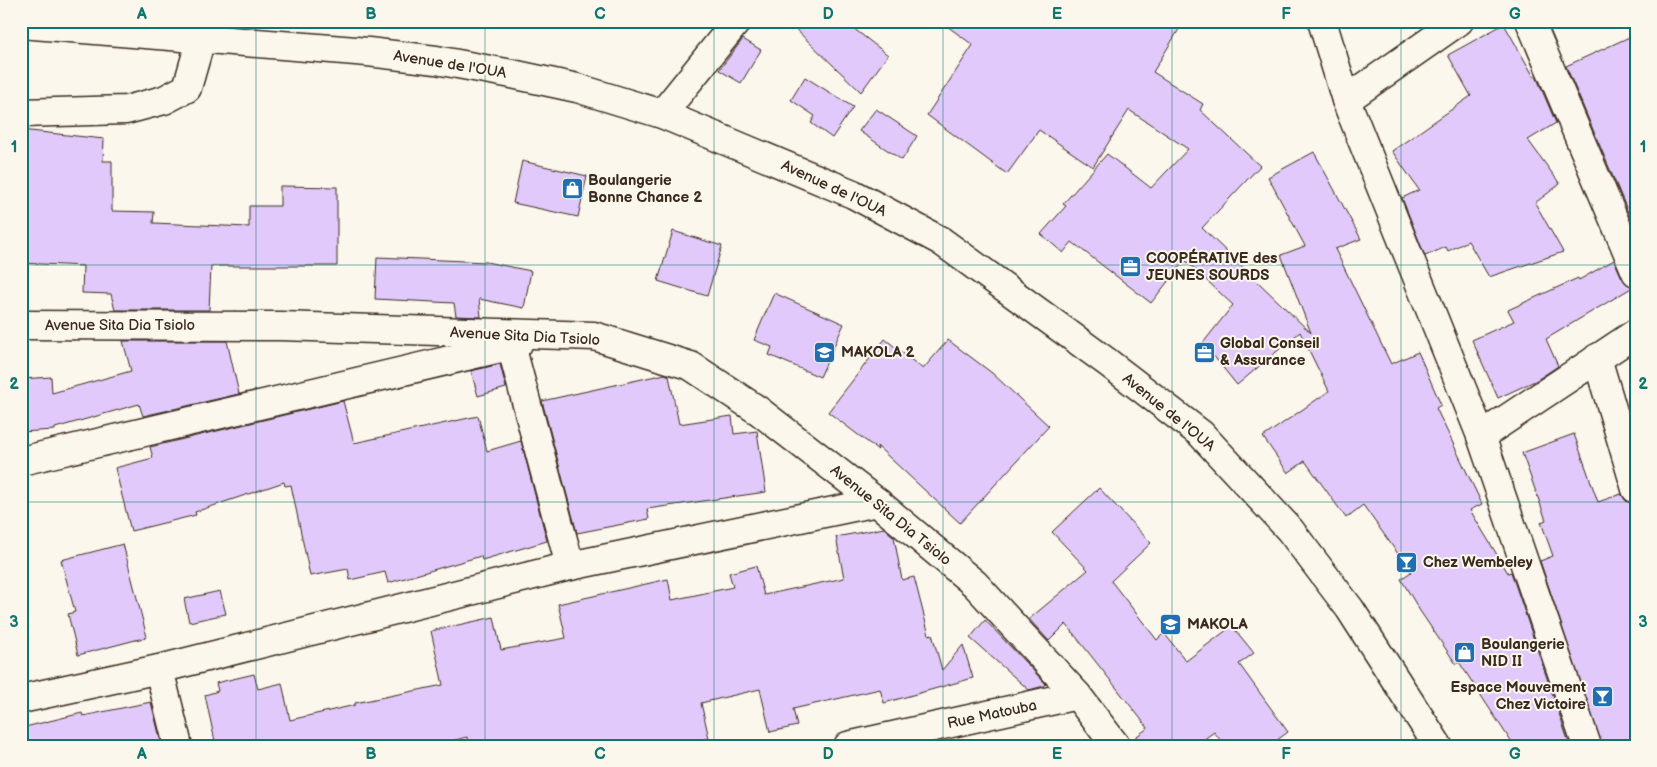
<svg xmlns="http://www.w3.org/2000/svg" width="1657" height="767" viewBox="0 0 1657 767" font-family="'Balsamiq Sans',sans-serif">
<style>
.building{fill:#e1cafb;stroke:#3b2a1e}
.lines{fill:none;stroke-linecap:round;stroke-linejoin:round}
.street-casing{stroke:#3b2a1e;stroke-width:31}
.primary-casing{stroke:#3b2a1e;stroke-width:31}
.street{stroke:#fbf7ec;stroke-width:28}
.primary{stroke:#fbf7ec;stroke-width:28}
.grid{fill:none;stroke:#0f766e;stroke-width:1;stroke-opacity:0.55}
.labels{text-anchor:middle;stroke-width:4;stroke-linejoin:round;paint-order:stroke}
.street-label{font-size:15px;fill:#3b2a1e;stroke:#fbf7ec}
.poi-label{font-size:15px;font-weight:bold;fill:#3b2a1e;stroke:#fbf7ec;text-anchor:start}
.neatline{fill:none;stroke:#0f766e;stroke-width:2}
.grid-label{font-size:16px;text-anchor:middle;font-weight:bold;fill:#0f766e}
</style>
<rect width="100%" height="100%" fill="#fbf7ec"/>
<filter id="ink" filterUnits="userSpaceOnUse"><feTurbulence type="fractalNoise" baseFrequency=".02" numOctaves="2"/><feDisplacementMap in="SourceGraphic" scale="10" xChannelSelector="R" yChannelSelector="G"/><feConvolveMatrix kernelMatrix="1 2 1 2 8 2 1 2 1" color-interpolation-filters="sRGB"/></filter>
<g filter="url(#ink)">
<g class="building">
<path d="M787,21H844L888,55L861,92Z"/>
<path d="M940,21H1184L1153,72L1203,104L1200,110L1260,166L1202,228L1311,333L1281,255L1305,246L1268,177L1314,152L1361,239L1335,249L1391,364L1418,352L1441,405L1436,408L1482,504L1470,510L1508,573L1511,572L1570,746H1514L1459,662L1456,664L1420,611L1401,579L1411,572L1363,505L1346,518L1305,461L1288,473L1263,437L1329,391L1300,332L1237,385L1203,343L1233,305L1186,261L1183,266L1181,265L1151,303L1072,242L1063,253L1041,234L1066,206L1063,204L1107,154L1151,188L1188,149L1129,110L1093,167L1039,130L1007,174L927,115L973,45Z"/>
<path d="M1504,24L1534,77L1536,76L1556,123L1528,140L1560,184L1535,203L1563,252L1489,277L1468,241L1448,251L1446,247L1425,256L1402,198L1419,190L1392,151L1471,96L1448,55Z"/>
<path d="M1636,34V231L1566,66Z"/>
<path d="M743,39L761,50L741,83L719,70Z"/>
<path d="M805,77L853,107L832,138L811,123L815,116L791,100Z"/>
<path d="M876,109L917,136L902,160L859,131Z"/>
<path d="M21,130L104,139L103,161H112V211L154,212L153,223L249,227V206H280V186L337,187V266H211L209,310H115L111,294L82,293L83,266L21,263Z"/>
<path d="M522,161L587,176L578,217L513,203Z"/>
<path d="M673,231L722,246L707,296L658,281Z"/>
<path d="M377,257L486,262L531,271L524,308L479,299L481,317L456,316L454,303L375,299Z"/>
<path d="M1614,260L1622,278L1633,287L1546,339L1558,366L1537,380L1498,398L1472,340L1514,321L1508,310L1578,278L1579,280Z"/>
<path d="M774,293L844,324L820,377L769,355L772,347L754,340Z"/>
<path d="M885,339L923,369L948,340L992,373L1049,426L960,523L877,446L878,450L828,412Z"/>
<path d="M123,341H227L239,394L143,416L139,404L55,428V430L21,432V402H24L22,379L51,377L52,393L131,371Z"/>
<path d="M500,364L506,388L478,396L471,371Z"/>
<path d="M665,374L669,376L679,424L732,416L734,434L757,431L766,492L647,509L649,519L577,533L542,401Z"/>
<path d="M343,401L354,443L478,416L487,451L521,441L547,541L482,560L481,556L388,583L385,572L350,580L348,569L310,576L291,485L285,486L284,482L195,512L196,515L131,531L115,468L153,458L150,447Z"/>
<path d="M1574,434L1598,502L1621,494L1626,501L1636,504V746H1602L1540,561L1553,556L1541,522L1546,520L1522,453Z"/>
<path d="M1099,488L1151,543L1111,581L1157,640L1164,633L1186,661L1232,626L1254,653L1239,664L1288,732L1269,746H1225L1214,732L1195,746H1131L1130,741L1148,728L1066,624L1049,641L1029,619L1088,570L1052,532Z"/>
<path d="M884,528L894,537L902,580L914,577L929,635L932,634L942,670L963,645L973,678L884,703L880,689L793,709L797,726L770,732L760,689L701,703L709,738L676,746H469L467,737L432,746H216L205,695L218,691L216,683L254,674L258,689L282,683L290,720L355,705V703L443,685L431,631L494,617L501,650L566,638L558,604L668,579L672,600L733,587L729,573L756,566L764,595L844,578L836,537Z"/>
<path d="M123,544L147,637L78,655L68,614L75,612L61,560Z"/>
<path d="M220,591L226,614L189,622L184,599Z"/>
<path d="M985,620L1046,684L1044,686L1029,690L970,638Z"/>
<path d="M151,702L162,746H21V728L82,713L83,716Z"/>
</g>
<g class="lines">
<defs>
<g id="street">
<path d="M1322,21L1346,100L1481,436L1587,746"/>
<path d="M1530,21L1636,272"/>
<path d="M1346,100L1459,21"/>
<path d="M21,113L126,110L164,100L187,88L201,39"/>
<path d="M662,114L737,21"/>
<path d="M21,325L280,326L594,336L691,366L759,411L877,502L975,584L1077,695L1116,746"/>
<path d="M511,345L570,566"/>
<path d="M1597,358L1636,489"/>
<path d="M1481,436L1636,333"/>
<path d="M21,461L518,344"/>
<path d="M159,669L178,746"/>
<path d="M21,699L159,669L570,566L877,502"/>
<path d="M848,746L1077,695"/>
</g>
<path id="primary" d="M21,24L368,52L436,60L512,74L577,88L662,114L853,194L941,241L1107,362L1201,434L1290,530L1350,609L1438,746"/>
</defs>
<use href="#street" class="street-casing"/>
<use href="#primary" class="primary-casing"/>
<use href="#street" class="street"/>
<use href="#primary" class="primary"/>
</g>
</g>
<path class="grid" d="M256,21V746M485,21V746M714,21V746M943,21V746M1172,21V746M1401,21V746M21,265H1636M21,502H1636"/>
<defs>
<symbol id="shop-square" viewBox="-11 -11 22 22"><rect x="-9" y="-9" width="18" height="18" rx="4" fill="#1f6fb2" stroke="#fbf7ec"/><path d="M-5-2.5h2.3a2.7 3.5 0 0 1 5.4 0H5L5.5 6h-11ZM-1.5-2.5h3a1.5 2.3 0 0 0-3 0Z" fill="#fff"/></symbol>
<symbol id="office-square" viewBox="-11 -11 22 22"><rect x="-9" y="-9" width="18" height="18" rx="4" fill="#1f6fb2" stroke="#fbf7ec"/><path d="M-6-3h4V-5.5h4V-3h4V5H-6ZM-1-4.5V-3h2v-1.5ZM-6 0V1H6V0Z" fill="#fff"/></symbol>
<symbol id="school-square" viewBox="-11 -11 22 22"><rect x="-9" y="-9" width="18" height="18" rx="4" fill="#1f6fb2" stroke="#fbf7ec"/><path d="M0-5L7-2L0 1L-7-2ZM-4 1L0 2.5L4 1V4Q0 6-4 4Z" fill="#fff"/></symbol>
<symbol id="bar-square" viewBox="-11 -11 22 22"><rect x="-9" y="-9" width="18" height="18" rx="4" fill="#1f6fb2" stroke="#fbf7ec"/><path d="M-6-5H6L.8 .8V4.5H3.5V6h-7V4.5H-.8V.8Z" fill="#fff"/></symbol>
</defs>
<g fill-rule="evenodd">
<use href="#shop-square" x="560" y="176" width="25" height="25"/>
<use href="#office-square" x="1118" y="254" width="25" height="25"/>
<use href="#school-square" x="812" y="340" width="25" height="25"/>
<use href="#office-square" x="1192" y="340" width="25" height="25"/>
<use href="#bar-square" x="1394" y="550" width="25" height="25"/>
<use href="#school-square" x="1158" y="612" width="25" height="25"/>
<use href="#shop-square" x="1452" y="640" width="25" height="25"/>
<use href="#bar-square" x="1590" y="684" width="25" height="25"/>
</g>
<g class="labels">
<g class="street-label">
<text transform="translate(450 64) rotate(9)" y="5">Avenue de l'OUA</text>
<text transform="translate(834 188) rotate(25)" y="5">Avenue de l'OUA</text>
<text x="120" y="330">Avenue Sita Dia Tsiolo</text>
<text transform="translate(525 336) rotate(3)" y="5">Avenue Sita Dia Tsiolo</text>
<text transform="translate(1169 412) rotate(39)" y="5">Avenue de l'OUA</text>
<text transform="translate(891 515) rotate(39)" y="5">Avenue Sita Dia Tsiolo</text>
<text transform="translate(992 714) rotate(-12)" y="5">Rue Matouba</text>
</g>
<g class="poi-label">
<text x="588" y="185">Boulangerie<tspan x="588" dy="17">Bonne Chance 2</tspan></text>
<text x="1146" y="263">COOPÉRATIVE des<tspan x="1146" dy="17">JEUNES SOURDS</tspan></text>
<text x="1220" y="348">Global Conseil<tspan x="1220" dy="17">&amp; Assurance</tspan></text>
<text x="841" y="357">MAKOLA 2</text>
<text x="1423" y="567">Chez Wembeley</text>
<text x="1187" y="629">MAKOLA</text>
<text x="1481" y="649">Boulangerie<tspan x="1481" dy="17">NID II</tspan></text>
<text x="1586" y="692" text-anchor="end">Espace Mouvement<tspan x="1586" dy="17">Chez Victoire</tspan></text>
</g>
</g>
<rect width="1657" height="767" fill="none" stroke="#fbf7ec" stroke-width="55"/>
<rect x="28" y="28" width="1602" height="712" class="neatline"/>
<g class="grid-label">
<text x="142" y="19">A</text>
<text x="371" y="19">B</text>
<text x="600" y="19">C</text>
<text x="828" y="19">D</text>
<text x="1057" y="19">E</text>
<text x="1286" y="19">F</text>
<text x="1515" y="19">G</text>
<text x="14" y="152">1</text>
<text x="1643" y="152">1</text>
<text x="14" y="389">2</text>
<text x="1643" y="389">2</text>
<text x="14" y="627">3</text>
<text x="1643" y="627">3</text>
<text x="142" y="759">A</text>
<text x="371" y="759">B</text>
<text x="600" y="759">C</text>
<text x="828" y="759">D</text>
<text x="1057" y="759">E</text>
<text x="1286" y="759">F</text>
<text x="1515" y="759">G</text>
</g>
</svg>
